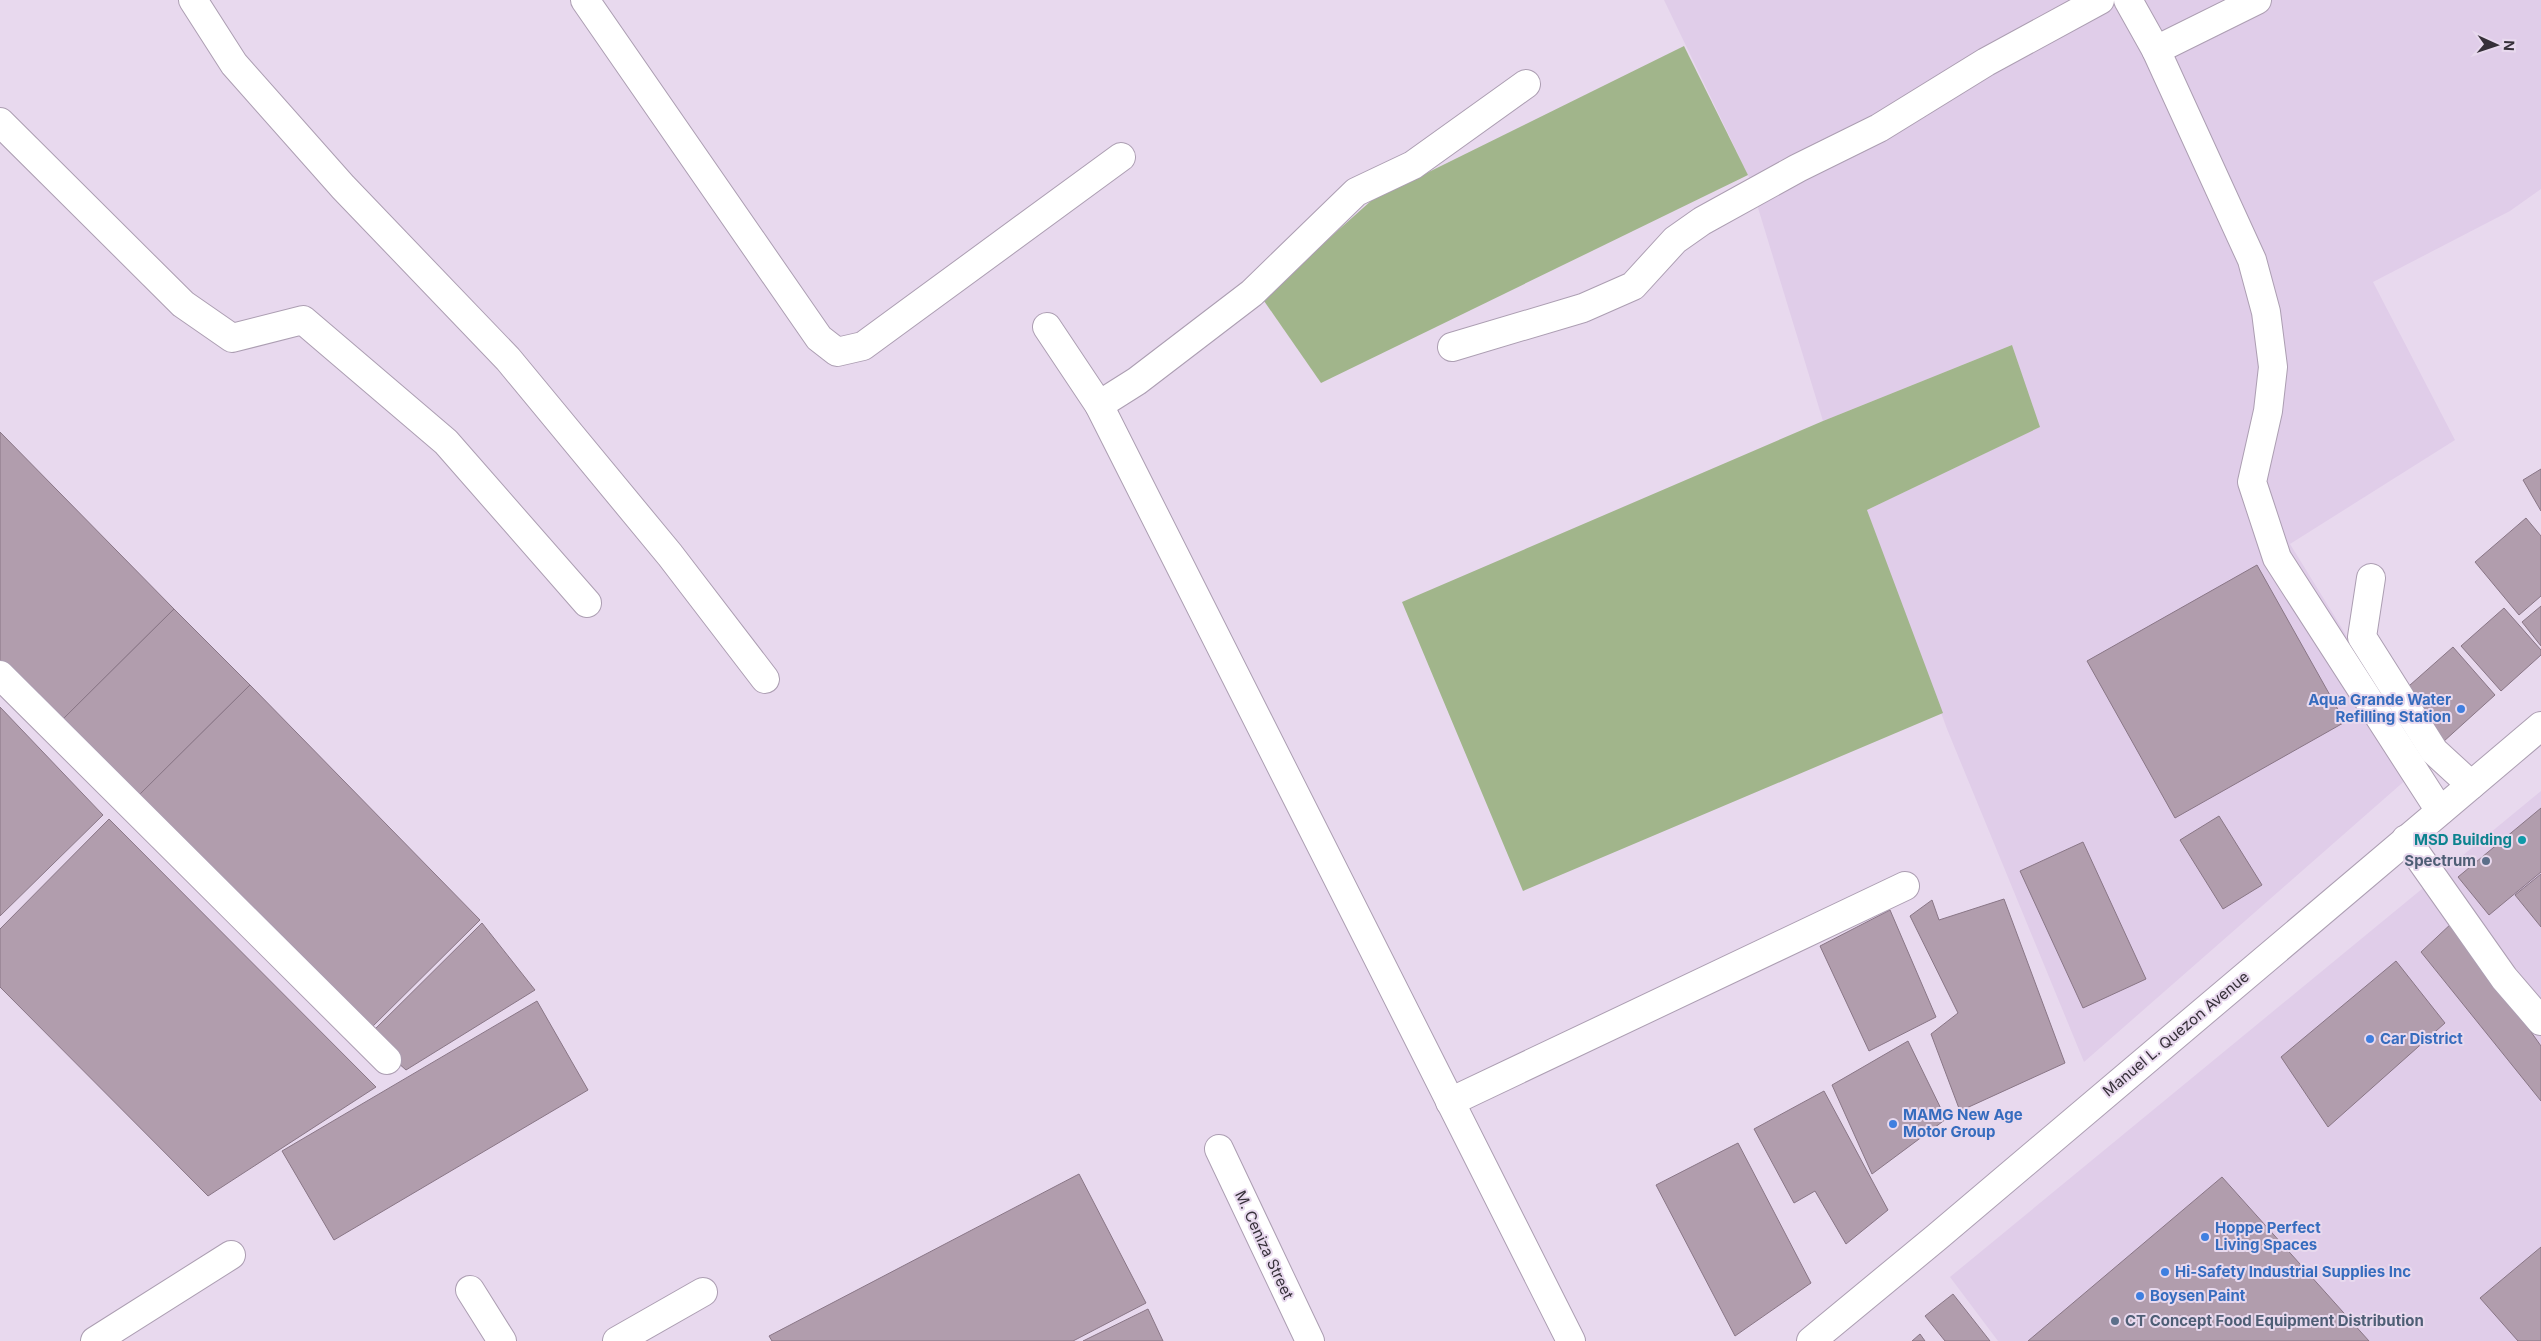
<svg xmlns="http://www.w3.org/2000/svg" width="2541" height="1341" viewBox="0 0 2541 1341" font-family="Inter,sans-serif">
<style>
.built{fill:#e0cde9}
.green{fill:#a1b58b}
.building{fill:#b19dad;stroke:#897686}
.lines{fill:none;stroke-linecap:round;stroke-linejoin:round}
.minor-casing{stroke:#ac9eb2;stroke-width:30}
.major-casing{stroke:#ac9eb2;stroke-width:30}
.minor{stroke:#fff;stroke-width:28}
.major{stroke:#fff;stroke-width:28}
.shop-dot{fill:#3f7fe0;stroke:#e8d9ee;stroke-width:2}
.culture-dot{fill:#0f9aa8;stroke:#e8d9ee;stroke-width:2}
.service-dot{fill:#5c6f8a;stroke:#e8d9ee;stroke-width:2}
.labels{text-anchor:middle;stroke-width:4;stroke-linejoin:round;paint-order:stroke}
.shop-label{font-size:15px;font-weight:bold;fill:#366cbe;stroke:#e8d9ee;text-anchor:start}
.culture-label{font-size:15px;font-weight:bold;fill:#0d838f;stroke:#e8d9ee;text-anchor:end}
.service-label{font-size:15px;font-weight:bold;fill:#4e5e75;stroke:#e8d9ee;text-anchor:end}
.street-label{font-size:15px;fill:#363039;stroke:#e8d9ee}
</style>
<rect width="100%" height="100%" fill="#e8d9ee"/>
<g class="built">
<path d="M1664,0H2541V189L2510,211L2373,282L2455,440L2290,544L2425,763L2084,1062L1947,729L1867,510L2039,427L2012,345L1823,421L1748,175Z"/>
<path d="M2541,791V1341H1998L1950,1277Z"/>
</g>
<g class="green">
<path d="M1684,46L1748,175L1321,383L1262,298L1372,200Z"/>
<path d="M2012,345L2040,427L1867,510L1943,713L1523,891L1402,602L1823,421Z"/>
</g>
<g class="building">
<path d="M0,432L174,609L59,723L0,663Z"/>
<path d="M2541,469V511L2523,480Z"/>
<path d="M2526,518L2541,536V596L2519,615L2475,562Z"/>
<path d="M2257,565L2345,722L2175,818L2087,661Z"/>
<path d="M2541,606V646L2522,622Z"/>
<path d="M2504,608L2541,650V655L2501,691L2461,646Z"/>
<path d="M174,609L250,685L135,799L59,723Z"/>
<path d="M2453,647L2495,695L2443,742L2401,693Z"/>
<path d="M250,685L480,920L365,1034L135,799Z"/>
<path d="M0,707L103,815L0,916Z"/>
<path d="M2541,808V872L2489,915L2458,877Z"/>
<path d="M2219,816L2262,885L2223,909L2180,840Z"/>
<path d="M109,819L376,1087L208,1196L0,987V929Z"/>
<path d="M2083,842L2146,979L2083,1008L2020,871Z"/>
<path d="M2541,874V927L2515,895Z"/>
<path d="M2004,899L2065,1063L1960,1111L1931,1034L1958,1013L1910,916L1932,900L1939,920Z"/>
<path d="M1890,910L1936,1017L1869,1051L1820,946Z"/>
<path d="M2453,922L2541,1046V1101L2421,952Z"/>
<path d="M482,923L535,990L406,1070L368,1036Z"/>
<path d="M2396,961L2445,1023L2328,1127L2281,1057Z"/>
<path d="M537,1001L588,1090L334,1240L282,1151Z"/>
<path d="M1908,1041L1946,1119L1872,1174L1832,1085Z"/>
<path d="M1824,1091L1888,1210L1846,1244L1815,1191L1794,1203L1754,1129Z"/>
<path d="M1738,1143L1811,1283L1735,1336L1656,1185Z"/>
<path d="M1079,1174L1146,1303L1073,1341H772L769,1336Z"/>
<path d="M2222,1177L2369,1341H2028Z"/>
<path d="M2541,1247V1341H2518L2480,1298Z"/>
<path d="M1953,1294L1990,1341H1945L1925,1316Z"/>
<path d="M1148,1309L1163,1341H1083Z"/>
<path d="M1920,1334L1925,1341H1912Z"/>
</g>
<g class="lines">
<defs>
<g id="minor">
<path d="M193,0L234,64L343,187L508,359L670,555L765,679"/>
<path d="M585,0L819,338L837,352L863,346L1121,157"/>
<path d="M2128,0L2156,50L2252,260L2266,312L2273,367L2268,411L2252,482L2277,558L2440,811"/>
<path d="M2156,50L2257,0"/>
<path d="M0,122L183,304L232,338L303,320L446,442L587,603"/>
<path d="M1047,327L1099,405L1571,1341"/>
<path d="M1452,347L1583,308L1633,286L1675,240L1702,221L1798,168L1879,128L1986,62L2100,0"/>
<path d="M1099,405L1137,381L1252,293L1356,192L1413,165L1526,84"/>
<path d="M2371,578L2362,637L2434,751L2471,785"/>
<path d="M0,675L387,1060"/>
<path d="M2406,839L2504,978L2541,1021"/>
<path d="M1450,1102L1905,886"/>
<path d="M1219,1149L1310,1341"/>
<path d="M470,1290L502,1341"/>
<path d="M95,1341L231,1255"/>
<path d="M617,1341L703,1292"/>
</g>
<path id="major" d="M1811,1341L1937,1237L2541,726"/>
</defs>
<use href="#minor" class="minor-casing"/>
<use href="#major" class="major-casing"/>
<use href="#minor" class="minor"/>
<use href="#major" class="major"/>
</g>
<g class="shop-dot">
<circle cx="2461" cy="709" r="5"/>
<circle cx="2370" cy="1039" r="5"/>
<circle cx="1893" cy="1124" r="5"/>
<circle cx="2205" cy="1237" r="5"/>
<circle cx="2165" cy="1272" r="5"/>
<circle cx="2140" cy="1296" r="5"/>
</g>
<circle class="culture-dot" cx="2522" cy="840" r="5"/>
<g class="service-dot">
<circle cx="2486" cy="861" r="5"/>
<circle cx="2115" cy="1321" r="5"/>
</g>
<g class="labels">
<g class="shop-label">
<text x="2451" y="705" text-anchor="end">Aqua Grande Water<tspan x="2451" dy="17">Refilling Station</tspan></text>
<text x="2380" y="1044">Car District</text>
<text x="1903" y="1120">MAMG New Age<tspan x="1903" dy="17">Motor Group</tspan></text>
<text x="2215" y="1233">Hoppe Perfect<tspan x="2215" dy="17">Living Spaces</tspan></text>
<text x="2175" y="1277">Hi-Safety Industrial Supplies Inc</text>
<text x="2150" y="1301">Boysen Paint</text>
</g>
<g class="culture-label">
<text x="2512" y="845">MSD Building</text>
</g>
<g class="service-label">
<text x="2476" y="866">Spectrum</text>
<text x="2125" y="1326" text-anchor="start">CT Concept Food Equipment Distribution</text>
</g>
<g class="street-label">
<text transform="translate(2176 1034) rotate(-40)" y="5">Manuel L. Quezon Avenue</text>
<text transform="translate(1264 1245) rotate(65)" y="5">M. Ceniza Street</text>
</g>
</g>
<g transform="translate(2496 45) rotate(93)" stroke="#e8d9ee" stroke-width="4" paint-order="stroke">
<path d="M0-4L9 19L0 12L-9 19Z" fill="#363039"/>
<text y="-8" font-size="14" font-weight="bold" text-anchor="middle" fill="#363039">N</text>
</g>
</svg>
